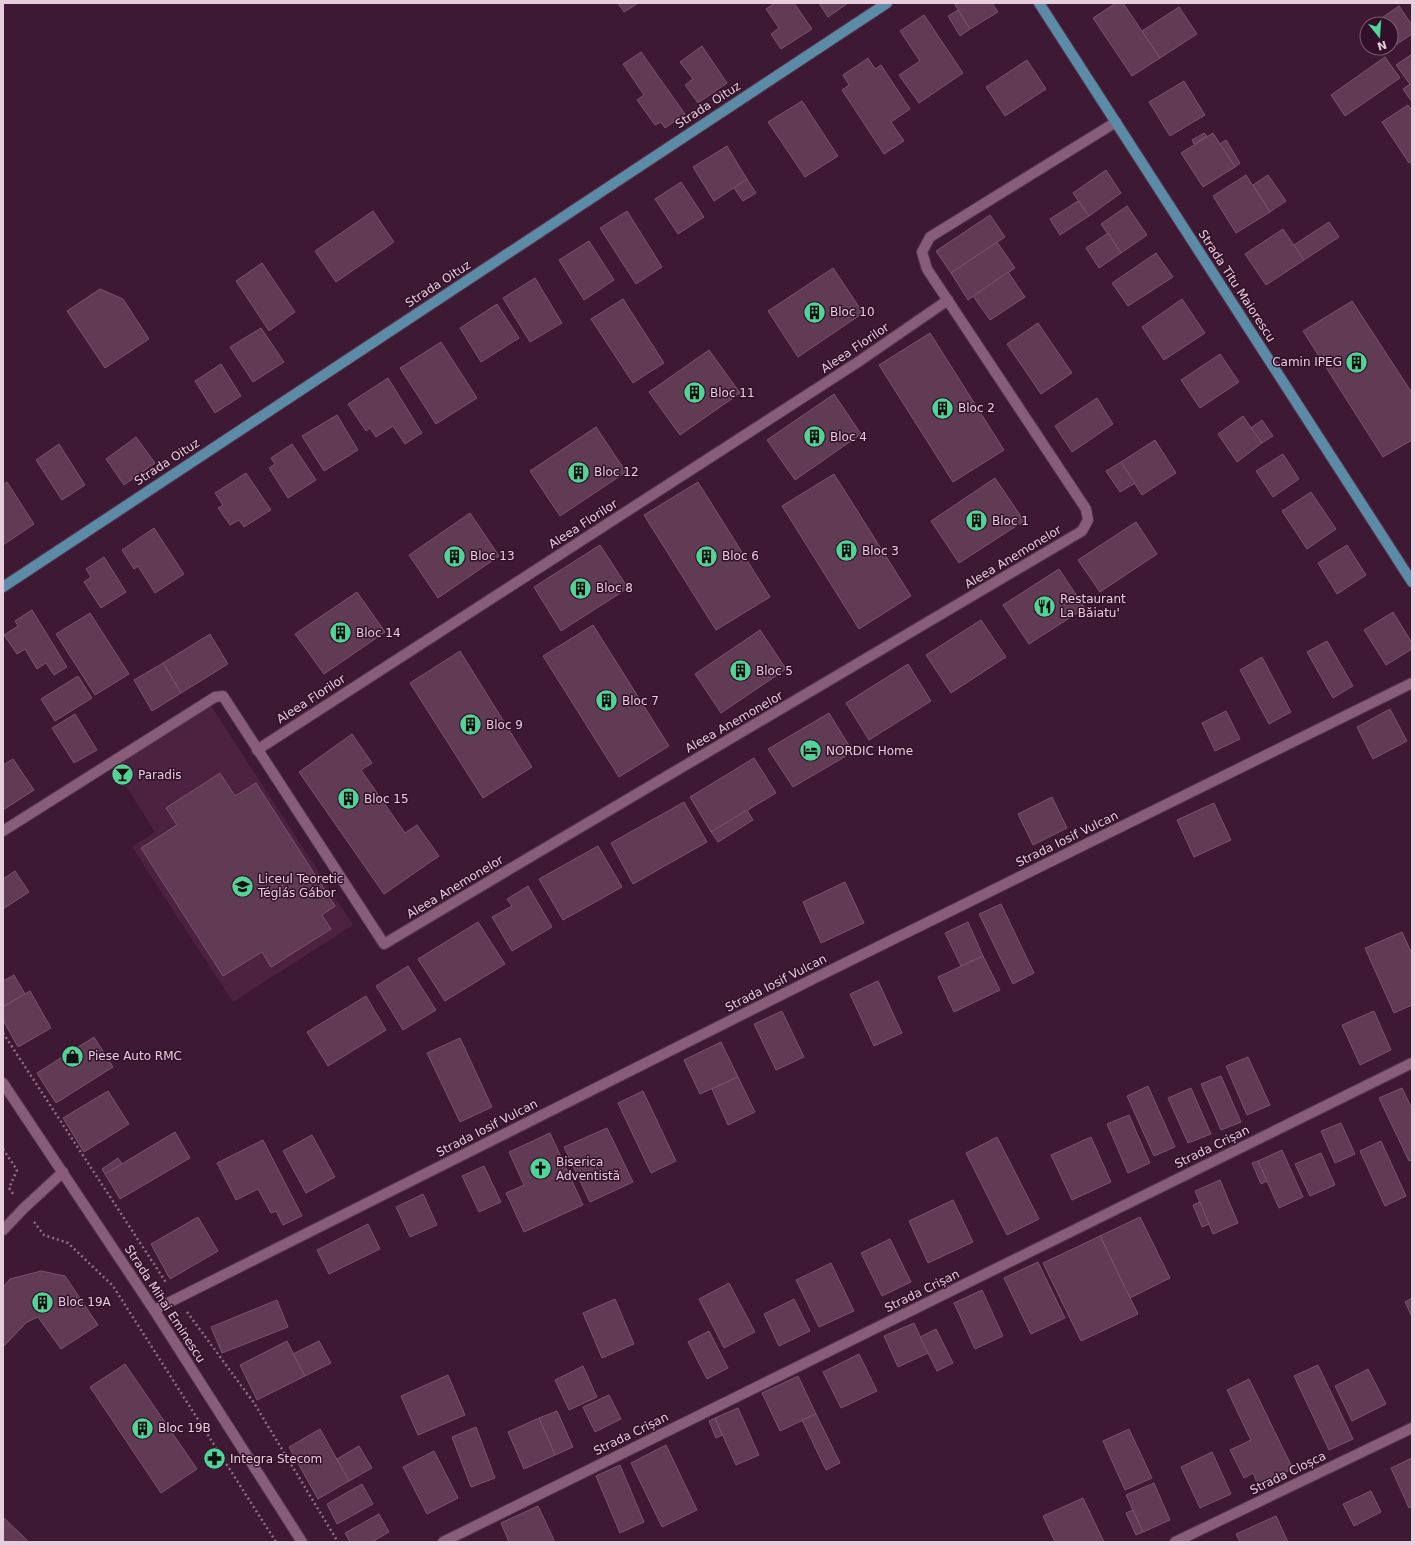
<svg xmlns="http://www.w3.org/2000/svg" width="1415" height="1545" viewBox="0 0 1415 1545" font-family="'DejaVu Sans',sans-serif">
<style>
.built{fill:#4d2240}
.building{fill:#613a54;stroke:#7c536e}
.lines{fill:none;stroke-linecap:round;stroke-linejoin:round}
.minor-casing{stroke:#56384d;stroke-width:12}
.major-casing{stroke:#56384d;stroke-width:12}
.path{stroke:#8e7084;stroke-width:2.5;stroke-dasharray:2 3;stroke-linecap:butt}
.minor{stroke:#875d79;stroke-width:10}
.major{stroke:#5c8ba8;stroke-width:10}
.labels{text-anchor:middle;stroke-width:3;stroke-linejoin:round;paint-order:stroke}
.street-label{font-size:12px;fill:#e6cedd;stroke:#331029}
.poi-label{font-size:12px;fill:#e6cedd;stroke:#331029;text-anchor:start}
</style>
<rect width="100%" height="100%" fill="#3e1933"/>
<path class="built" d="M208,701L353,925L233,1002L132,847L155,832L112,764Z"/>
<g class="building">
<path d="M618,3H638L624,12Z"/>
<path d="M775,3H794L812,29L781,49L771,34L779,28L766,9Z"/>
<path d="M819,3H848L828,17Z"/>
<path d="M954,3H992L998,12L970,29Z"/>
<path d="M1116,3H1123L1160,58L1132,76L1093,18Z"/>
<path d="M1399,6L1412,25V34L1384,53L1381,48H1391V24H1373Z"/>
<path d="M1179,7L1197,34L1160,58L1142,31Z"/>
<path d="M958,10L970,29L960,36L948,16Z"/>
<path d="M924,15L963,73L919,103L899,75L920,61L900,31Z"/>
<path d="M702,46L727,83L698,103L685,85L693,79L680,62Z"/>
<path d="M641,52L685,114L665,128L661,122L655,125L637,100L644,95L623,64Z"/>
<path d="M1412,54V87L1396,65Z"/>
<path d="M1385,57L1400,78L1345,116L1331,95Z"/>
<path d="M868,58L875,69L881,65L910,109L891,122L904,141L884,154L842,90L849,85L843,75Z"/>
<path d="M1027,60L1046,89L1005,116L986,87Z"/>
<path d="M1184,81L1205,115L1170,136L1149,102Z"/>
<path d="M1410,84L1412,87V102L1403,89Z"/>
<path d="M802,101L838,156L805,177L768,122Z"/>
<path d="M1408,105L1412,111V161L1409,163L1382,122Z"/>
<path d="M1204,133L1207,136L1194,144L1192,140Z"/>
<path d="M1213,133L1235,167L1203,187L1181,153Z"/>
<path d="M1226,140L1240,163L1235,167L1220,144Z"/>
<path d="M727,146L747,179L714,201L693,167Z"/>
<path d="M1106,170L1121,193L1089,216L1073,193Z"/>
<path d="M1246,175L1270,212L1236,233L1213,196Z"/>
<path d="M1268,175L1286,201L1270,212L1253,185Z"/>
<path d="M747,179L756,193L743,201L734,188Z"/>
<path d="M681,182L704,217L678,234L655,199Z"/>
<path d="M1078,201L1089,216L1060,235L1050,219Z"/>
<path d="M1127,206L1147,235L1121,253L1101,224Z"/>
<path d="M373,211L394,242L336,282L315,251Z"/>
<path d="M627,211L662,267L636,284L600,228Z"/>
<path d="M990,215L1005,237L951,273L936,251Z"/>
<path d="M1329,222L1339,237L1304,260L1294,245Z"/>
<path d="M1283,229L1304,260L1266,285L1245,254Z"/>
<path d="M1108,233L1121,253L1099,268L1086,248Z"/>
<path d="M589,241L614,280L584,300L559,260Z"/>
<path d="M997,242L1015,268L968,300L951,273Z"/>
<path d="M1156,253L1173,277L1128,306L1112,283Z"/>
<path d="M262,263L295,312L269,331L236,281Z"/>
<path d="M833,268L863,313L798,357L768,311Z"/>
<path d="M1008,272L1025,297L990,320L973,296Z"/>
<path d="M535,278L562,323L530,342L503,298Z"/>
<path d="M100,289L123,299L149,339L105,368L67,311Z"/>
<path d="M623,299L664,363L633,383L591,319Z"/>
<path d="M1182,299L1205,333L1164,360L1142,327Z"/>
<path d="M1352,301L1412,393V440L1383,457L1303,331Z"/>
<path d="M497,304L519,338L481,362L460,328Z"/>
<path d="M1038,323L1072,373L1041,394L1007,344Z"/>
<path d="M261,328L284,362L253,382L230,347Z"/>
<path d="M930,333L1004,450L953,482L879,365Z"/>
<path d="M441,342L477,398L436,424L400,368Z"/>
<path d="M709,350L740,393L680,435L649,392Z"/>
<path d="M1220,354L1239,382L1200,408L1181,380Z"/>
<path d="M221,364L241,396L215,413L195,381Z"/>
<path d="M388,378L422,433L405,444L393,426L376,437L370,428L366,431L348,404Z"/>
<path d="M834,394L861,434L795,480L767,440Z"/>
<path d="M1097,398L1113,424L1072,452L1055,426Z"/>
<path d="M337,415L358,450L324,471L302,436Z"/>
<path d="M1243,416L1262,443L1237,462L1218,434Z"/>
<path d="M1262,420L1273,436L1262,443L1251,428Z"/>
<path d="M596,427L626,472L560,516L530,471Z"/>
<path d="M136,437L155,463L124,485L106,459Z"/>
<path d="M1155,440L1176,473L1142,495L1121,462Z"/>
<path d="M59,444L85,485L62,500L36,460Z"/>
<path d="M292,444L316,480L288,498L269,468L275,464L271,458Z"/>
<path d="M1283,454L1299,479L1273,497L1256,471Z"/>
<path d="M1121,462L1135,483L1120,492L1106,471Z"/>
<path d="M246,473L271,510L244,527L239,520L230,525L218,508L223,505L215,493Z"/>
<path d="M834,474L911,596L859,629L782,506Z"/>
<path d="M995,478L1024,521L959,563L931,521Z"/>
<path d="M7,482L34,524L3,545V485Z"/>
<path d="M698,482L770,597L716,630L644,515Z"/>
<path d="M1311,492L1336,529L1307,549L1282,511Z"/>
<path d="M470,513L499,556L438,598L409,555Z"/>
<path d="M1136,522L1157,554L1100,592L1078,560Z"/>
<path d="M154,528L184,574L155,593L138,566L134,569L122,550Z"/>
<path d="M600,545L628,588L561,631L534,587Z"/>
<path d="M1347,545L1366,575L1337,594L1318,563Z"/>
<path d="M104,557L126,592L101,608L84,582L91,577L86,569Z"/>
<path d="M1059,569L1085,608L1029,644L1003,605Z"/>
<path d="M357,592L385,632L324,674L295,634Z"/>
<path d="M32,610L67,667L54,675L46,663L37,669L25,649L17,654L4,635L18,626L15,621Z"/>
<path d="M1393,612L1412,643V649L1386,665L1364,630Z"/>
<path d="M90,613L129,674L95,695L56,634Z"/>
<path d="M981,620L1006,657L951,693L926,655Z"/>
<path d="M593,625L669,746L619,777L543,656Z"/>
<path d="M760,630L786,669L721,713L695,674Z"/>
<path d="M210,634L228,664L181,693L163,663Z"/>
<path d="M1327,641L1353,686L1333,698L1307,652Z"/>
<path d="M460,651L532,767L483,798L410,683Z"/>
<path d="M1262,657L1291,712L1269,724L1240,670Z"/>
<path d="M163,663L181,693L152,711L134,680Z"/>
<path d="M908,664L931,701L869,740L846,703Z"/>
<path d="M78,676L92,698L55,721L41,699Z"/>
<path d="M1390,709L1407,741L1373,759L1357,727Z"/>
<path d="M1226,711L1240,739L1215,751L1202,723Z"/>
<path d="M829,713L853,752L793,787L768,749Z"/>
<path d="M75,714L97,750L74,763L52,728Z"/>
<path d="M352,734L372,763L361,770L405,833L417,825L439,856L384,894L299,772Z"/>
<path d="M754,758L776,793L711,832L690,797Z"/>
<path d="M13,759L34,790L3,810V765Z"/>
<path d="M220,773L235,796L256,783L335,906L322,915L331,929L271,967L262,952L223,976L141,848L177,825L166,808Z"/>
<path d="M1052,797L1067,828L1033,845L1018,814Z"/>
<path d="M684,802L707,842L633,884L611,843Z"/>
<path d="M1214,803L1231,840L1194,857L1177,820Z"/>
<path d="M747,810L753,820L718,842L711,832Z"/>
<path d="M598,846L622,887L563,920L539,879Z"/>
<path d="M15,871L29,892L3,909V879Z"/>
<path d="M845,882L864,923L821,943L803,902Z"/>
<path d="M528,886L552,927L512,951L492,917L512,906L507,899Z"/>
<path d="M1001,904L1034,973L1013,984L979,914Z"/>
<path d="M478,922L505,964L445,1001L418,959Z"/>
<path d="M968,922L983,956L961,966L945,933Z"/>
<path d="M1402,932L1412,954V1005L1394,1013L1365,948Z"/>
<path d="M983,956L1000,990L954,1012L938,977Z"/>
<path d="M408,966L436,1010L403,1030L376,986Z"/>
<path d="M14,975L25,994L3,1007V981Z"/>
<path d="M878,981L902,1033L874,1046L850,994Z"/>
<path d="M30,991L51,1028L18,1047L3,1020V1007Z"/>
<path d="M366,996L386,1030L328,1066L307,1032Z"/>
<path d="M782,1011L804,1057L776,1070L754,1024Z"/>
<path d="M1374,1011L1391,1050L1360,1065L1342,1025Z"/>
<path d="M94,1037L113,1067L56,1103L37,1073Z"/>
<path d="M460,1038L492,1107L460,1122L427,1053Z"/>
<path d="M721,1042L738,1077L700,1094L684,1060Z"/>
<path d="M1248,1057L1270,1105L1247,1115L1226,1066Z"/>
<path d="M1221,1076L1241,1122L1221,1130L1201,1084Z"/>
<path d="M738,1077L755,1112L728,1125L712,1089Z"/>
<path d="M1148,1086L1175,1147L1154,1156L1127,1096Z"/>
<path d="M1191,1088L1211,1134L1188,1143L1168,1098Z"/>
<path d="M1402,1088L1412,1109V1160L1409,1161L1379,1098Z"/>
<path d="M108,1091L129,1124L84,1152L63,1118Z"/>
<path d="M643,1091L676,1161L651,1173L618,1103Z"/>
<path d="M1129,1115L1150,1163L1128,1173L1107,1124Z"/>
<path d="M1341,1123L1355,1154L1335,1163L1321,1131Z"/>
<path d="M607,1128L633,1182L590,1202L564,1147Z"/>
<path d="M175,1132L190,1158L120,1199L105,1174Z"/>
<path d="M550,1133L583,1205L524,1232L506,1193L524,1185L509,1152Z"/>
<path d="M312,1135L335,1177L306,1193L283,1151Z"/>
<path d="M997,1137L1039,1219L1007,1235L966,1153Z"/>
<path d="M1091,1137L1111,1182L1072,1200L1051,1155Z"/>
<path d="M263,1140L302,1216L283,1225L276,1211L271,1213L258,1189L236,1200L217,1163Z"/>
<path d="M1381,1141L1406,1196L1385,1206L1360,1151Z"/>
<path d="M1282,1150L1303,1197L1279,1208L1258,1161Z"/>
<path d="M1321,1153L1335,1185L1310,1196L1295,1164Z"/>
<path d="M118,1158L122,1164L105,1174L102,1169Z"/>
<path d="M1258,1161L1267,1181L1261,1184L1252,1163Z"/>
<path d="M484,1166L501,1202L479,1212L462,1176Z"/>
<path d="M1220,1180L1238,1223L1213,1234L1195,1191Z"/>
<path d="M423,1194L437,1225L410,1237L396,1207Z"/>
<path d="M953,1200L973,1242L928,1263L909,1221Z"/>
<path d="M1200,1202L1209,1224L1202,1227L1193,1205Z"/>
<path d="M198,1217L218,1251L170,1279L151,1244Z"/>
<path d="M1140,1217L1170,1278L1130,1298L1100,1236Z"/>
<path d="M368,1224L380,1249L329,1274L317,1250Z"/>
<path d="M1100,1236L1138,1314L1081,1341L1043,1263Z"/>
<path d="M890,1239L911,1282L882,1296L861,1253Z"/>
<path d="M1038,1262L1065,1318L1031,1334L1004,1278Z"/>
<path d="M831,1263L854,1311L819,1327L796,1280Z"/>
<path d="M41,1271L65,1276L98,1325L61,1349L38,1317L27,1322L3,1347V1287L10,1279Z"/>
<path d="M729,1283L755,1332L724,1348L699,1299Z"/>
<path d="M982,1290L1003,1336L975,1349L954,1303Z"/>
<path d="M1412,1298V1317L1405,1302Z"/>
<path d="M615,1299L634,1344L602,1358L583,1313Z"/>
<path d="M794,1299L810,1331L779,1346L764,1314Z"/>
<path d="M277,1300L288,1327L222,1353L211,1327Z"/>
<path d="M914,1323L928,1353L898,1367L884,1336Z"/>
<path d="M936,1329L953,1363L937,1371L920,1337Z"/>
<path d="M709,1331L728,1368L707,1379L688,1342Z"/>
<path d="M287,1341L305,1376L257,1400L240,1365Z"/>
<path d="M319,1341L331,1363L305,1376L293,1354Z"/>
<path d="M859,1354L877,1391L841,1408L823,1372Z"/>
<path d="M125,1364L197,1469L161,1493L90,1387Z"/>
<path d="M1318,1365L1353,1439L1329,1450L1294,1376Z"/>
<path d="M583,1366L597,1397L569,1410L555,1380Z"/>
<path d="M1368,1369L1386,1404L1352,1421L1335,1386Z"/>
<path d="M448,1375L465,1415L418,1435L401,1396Z"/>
<path d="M798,1376L816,1414L780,1431L762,1393Z"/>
<path d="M1249,1379L1293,1469L1258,1485L1253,1473L1244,1478L1230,1450L1251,1440L1227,1390Z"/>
<path d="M609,1395L621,1419L595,1432L583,1407Z"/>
<path d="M738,1408L759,1455L736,1465L715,1418Z"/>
<path d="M557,1411L573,1447L555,1455L539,1418Z"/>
<path d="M816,1414L840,1463L826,1470L802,1420Z"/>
<path d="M539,1418L555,1455L524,1469L508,1432Z"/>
<path d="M715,1418L722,1435L716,1438L709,1421Z"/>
<path d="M476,1427L495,1478L471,1487L452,1437Z"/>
<path d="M320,1429L349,1481L318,1499L289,1447Z"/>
<path d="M1129,1429L1152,1478L1125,1490L1103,1441Z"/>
<path d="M666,1445L697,1510L662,1527L631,1463Z"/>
<path d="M359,1446L372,1468L349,1481L337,1459Z"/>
<path d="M434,1451L458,1498L427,1514L403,1467Z"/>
<path d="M1212,1452L1231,1494L1200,1508L1181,1467Z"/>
<path d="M1412,1458V1506L1409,1508L1391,1468Z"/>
<path d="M620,1465L644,1522L620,1533L596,1476Z"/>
<path d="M1154,1483L1170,1520L1143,1532L1126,1495Z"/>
<path d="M362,1484L373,1504L337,1524L327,1504Z"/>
<path d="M1371,1491L1381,1512L1354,1526L1343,1504Z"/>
<path d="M1083,1498L1104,1542H1055L1043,1516Z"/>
<path d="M538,1506L555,1542H509L501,1523Z"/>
<path d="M1133,1510L1143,1532L1136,1535L1126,1513Z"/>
<path d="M379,1514L389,1532L372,1542H350L345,1533Z"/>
<path d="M1276,1516L1288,1542H1240L1236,1534Z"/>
<path d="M3,1517L29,1542H3Z"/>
</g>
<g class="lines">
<defs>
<g id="minor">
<path d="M257,750L858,362L948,300"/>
<path d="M3,831L215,697L223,696L384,944C616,805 850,669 1082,531L1088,520L1086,509L927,269L922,252L930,237L1116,122"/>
<path d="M3,1083L154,1310L302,1542"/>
<path d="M3,1230L24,1208L63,1172"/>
<path d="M154,1310L823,974L1412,683"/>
<path d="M443,1542L1412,1063"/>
<path d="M1175,1542L1412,1428"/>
</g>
<g id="major">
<path d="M1039,3L1412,582"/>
<path d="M3,587L887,3"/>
</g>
</defs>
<use href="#minor" class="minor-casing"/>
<use href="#major" class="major-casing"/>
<g class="path">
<path d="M3,1033L167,1284"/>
<path d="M3,1149L17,1170L9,1188L13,1194"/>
<path d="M34,1222L44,1235L68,1243L113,1286L276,1542"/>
<path d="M187,1312L254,1403L338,1542"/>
</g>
<use href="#minor" class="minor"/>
<use href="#major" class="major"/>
</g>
<defs>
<symbol id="building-disc" viewBox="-11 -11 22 22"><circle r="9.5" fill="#52d397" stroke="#331029"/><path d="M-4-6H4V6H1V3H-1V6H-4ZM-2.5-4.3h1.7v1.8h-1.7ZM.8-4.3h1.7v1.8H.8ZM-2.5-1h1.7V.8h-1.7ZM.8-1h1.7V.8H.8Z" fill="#111"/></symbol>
<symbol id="restaurant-disc" viewBox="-11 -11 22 22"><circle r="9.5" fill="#52d397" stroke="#331029"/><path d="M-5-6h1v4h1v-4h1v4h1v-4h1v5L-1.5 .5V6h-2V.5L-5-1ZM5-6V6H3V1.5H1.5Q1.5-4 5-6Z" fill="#111"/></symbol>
<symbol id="hotel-disc" viewBox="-11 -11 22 22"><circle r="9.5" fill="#52d397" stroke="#331029"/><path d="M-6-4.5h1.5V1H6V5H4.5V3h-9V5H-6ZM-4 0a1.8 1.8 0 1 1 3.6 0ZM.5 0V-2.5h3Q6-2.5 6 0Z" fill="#111"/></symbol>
<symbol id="bar-disc" viewBox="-11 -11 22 22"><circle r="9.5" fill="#52d397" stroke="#331029"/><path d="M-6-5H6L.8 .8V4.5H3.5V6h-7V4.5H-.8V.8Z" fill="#111"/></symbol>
<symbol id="university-disc" viewBox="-11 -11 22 22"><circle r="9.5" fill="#52d397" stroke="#331029"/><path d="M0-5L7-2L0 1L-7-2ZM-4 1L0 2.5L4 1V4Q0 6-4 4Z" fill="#111"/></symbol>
<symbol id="shop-disc" viewBox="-11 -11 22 22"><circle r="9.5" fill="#52d397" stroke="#331029"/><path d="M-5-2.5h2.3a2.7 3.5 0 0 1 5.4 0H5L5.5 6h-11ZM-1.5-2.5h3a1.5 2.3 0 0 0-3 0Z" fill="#111"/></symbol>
<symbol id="church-disc" viewBox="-11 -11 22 22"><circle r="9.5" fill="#52d397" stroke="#331029"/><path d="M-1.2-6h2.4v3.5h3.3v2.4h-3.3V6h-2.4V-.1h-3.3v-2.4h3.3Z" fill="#111"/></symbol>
<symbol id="pharmacy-disc" viewBox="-11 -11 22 22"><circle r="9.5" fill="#52d397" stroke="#331029"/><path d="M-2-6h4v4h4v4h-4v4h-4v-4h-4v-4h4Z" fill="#111"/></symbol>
</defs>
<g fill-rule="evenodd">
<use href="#building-disc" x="802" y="300" width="25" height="25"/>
<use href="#building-disc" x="1344" y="350" width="25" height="25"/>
<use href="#building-disc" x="682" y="380" width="25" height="25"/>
<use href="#building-disc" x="930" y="396" width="25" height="25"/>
<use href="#building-disc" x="802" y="424" width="25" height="25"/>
<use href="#building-disc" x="566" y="460" width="25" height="25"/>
<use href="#building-disc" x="964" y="508" width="25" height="25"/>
<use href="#building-disc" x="834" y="538" width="25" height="25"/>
<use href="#building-disc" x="442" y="544" width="25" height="25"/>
<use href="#building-disc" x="694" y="544" width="25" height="25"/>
<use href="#building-disc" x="568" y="576" width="25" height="25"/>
<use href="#restaurant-disc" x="1032" y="594" width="25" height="25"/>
<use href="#building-disc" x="328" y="620" width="25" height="25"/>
<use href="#building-disc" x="728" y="658" width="25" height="25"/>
<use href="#building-disc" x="594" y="688" width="25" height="25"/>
<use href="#building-disc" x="458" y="712" width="25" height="25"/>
<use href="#hotel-disc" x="798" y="738" width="25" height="25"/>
<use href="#bar-disc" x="110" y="762" width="25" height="25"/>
<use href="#building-disc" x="336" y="786" width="25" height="25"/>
<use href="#university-disc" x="230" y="874" width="25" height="25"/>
<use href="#shop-disc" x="60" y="1044" width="25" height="25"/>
<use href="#church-disc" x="528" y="1156" width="25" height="25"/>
<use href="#building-disc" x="30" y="1290" width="25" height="25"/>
<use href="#building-disc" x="130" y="1416" width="25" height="25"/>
<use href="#pharmacy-disc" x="202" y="1446" width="25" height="25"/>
</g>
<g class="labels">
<g class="street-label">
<text transform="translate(708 105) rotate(-33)" y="4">Strada Oituz</text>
<text transform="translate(438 284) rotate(-33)" y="4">Strada Oituz</text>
<text transform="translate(1237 286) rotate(57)" y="4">Strada Titu Maiorescu</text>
<text transform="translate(855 348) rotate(-34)" y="4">Aleea Florilor</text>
<text transform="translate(167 462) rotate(-33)" y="4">Strada Oituz</text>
<text transform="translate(583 524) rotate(-33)" y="4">Aleea Florilor</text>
<text transform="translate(1013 557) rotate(-31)" y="4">Aleea Anemonelor</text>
<text transform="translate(311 699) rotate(-33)" y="4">Aleea Florilor</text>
<text transform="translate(734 722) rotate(-30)" y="4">Aleea Anemonelor</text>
<text transform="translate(1067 839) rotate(-26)" y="4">Strada Iosif Vulcan</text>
<text transform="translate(455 887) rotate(-31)" y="4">Aleea Anemonelor</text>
<text transform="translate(776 983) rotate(-27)" y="4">Strada Iosif Vulcan</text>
<text transform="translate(487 1128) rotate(-27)" y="4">Strada Iosif Vulcan</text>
<text transform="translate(1212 1147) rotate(-26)" y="4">Strada Crișan</text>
<text transform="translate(922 1291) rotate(-26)" y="4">Strada Crișan</text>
<text transform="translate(165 1304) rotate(57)" y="4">Strada Mihai Eminescu</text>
<text transform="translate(631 1434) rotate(-26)" y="4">Strada Crișan</text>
<text transform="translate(1288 1473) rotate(-26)" y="4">Strada Cloșca</text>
</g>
<g class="poi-label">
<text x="830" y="316">Bloc 10</text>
<text x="1342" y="366" text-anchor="end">Camin IPEG</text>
<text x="710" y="397">Bloc 11</text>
<text x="958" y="412">Bloc 2</text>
<text x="830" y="441">Bloc 4</text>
<text x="594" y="476">Bloc 12</text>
<text x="992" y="525">Bloc 1</text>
<text x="862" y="555">Bloc 3</text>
<text x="470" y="560">Bloc 13</text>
<text x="722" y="560">Bloc 6</text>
<text x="596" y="592">Bloc 8</text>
<text x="1060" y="603">Restaurant<tspan x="1060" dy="14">La Băiatu'</tspan></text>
<text x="356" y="637">Bloc 14</text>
<text x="756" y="675">Bloc 5</text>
<text x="622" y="705">Bloc 7</text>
<text x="486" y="729">Bloc 9</text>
<text x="826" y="755">NORDIC Home</text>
<text x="138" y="779">Paradis</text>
<text x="364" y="803">Bloc 15</text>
<text x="258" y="883">Liceul Teoretic<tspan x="258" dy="14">Téglás Gábor</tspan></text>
<text x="88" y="1060">Piese Auto RMC</text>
<text x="556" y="1166">Biserica<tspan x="556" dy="14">Adventistă</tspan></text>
<text x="58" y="1306">Bloc 19A</text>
<text x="158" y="1432">Bloc 19B</text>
<text x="230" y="1463">Integra Stecom</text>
</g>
</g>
<rect width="1415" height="1545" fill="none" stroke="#e6cedd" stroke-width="8"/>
<g transform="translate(1379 36) rotate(163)"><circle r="19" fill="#331029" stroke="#7b5c71"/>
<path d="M0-3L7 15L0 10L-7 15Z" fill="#52d397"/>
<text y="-6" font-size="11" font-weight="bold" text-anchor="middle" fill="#e6cedd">N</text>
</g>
</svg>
